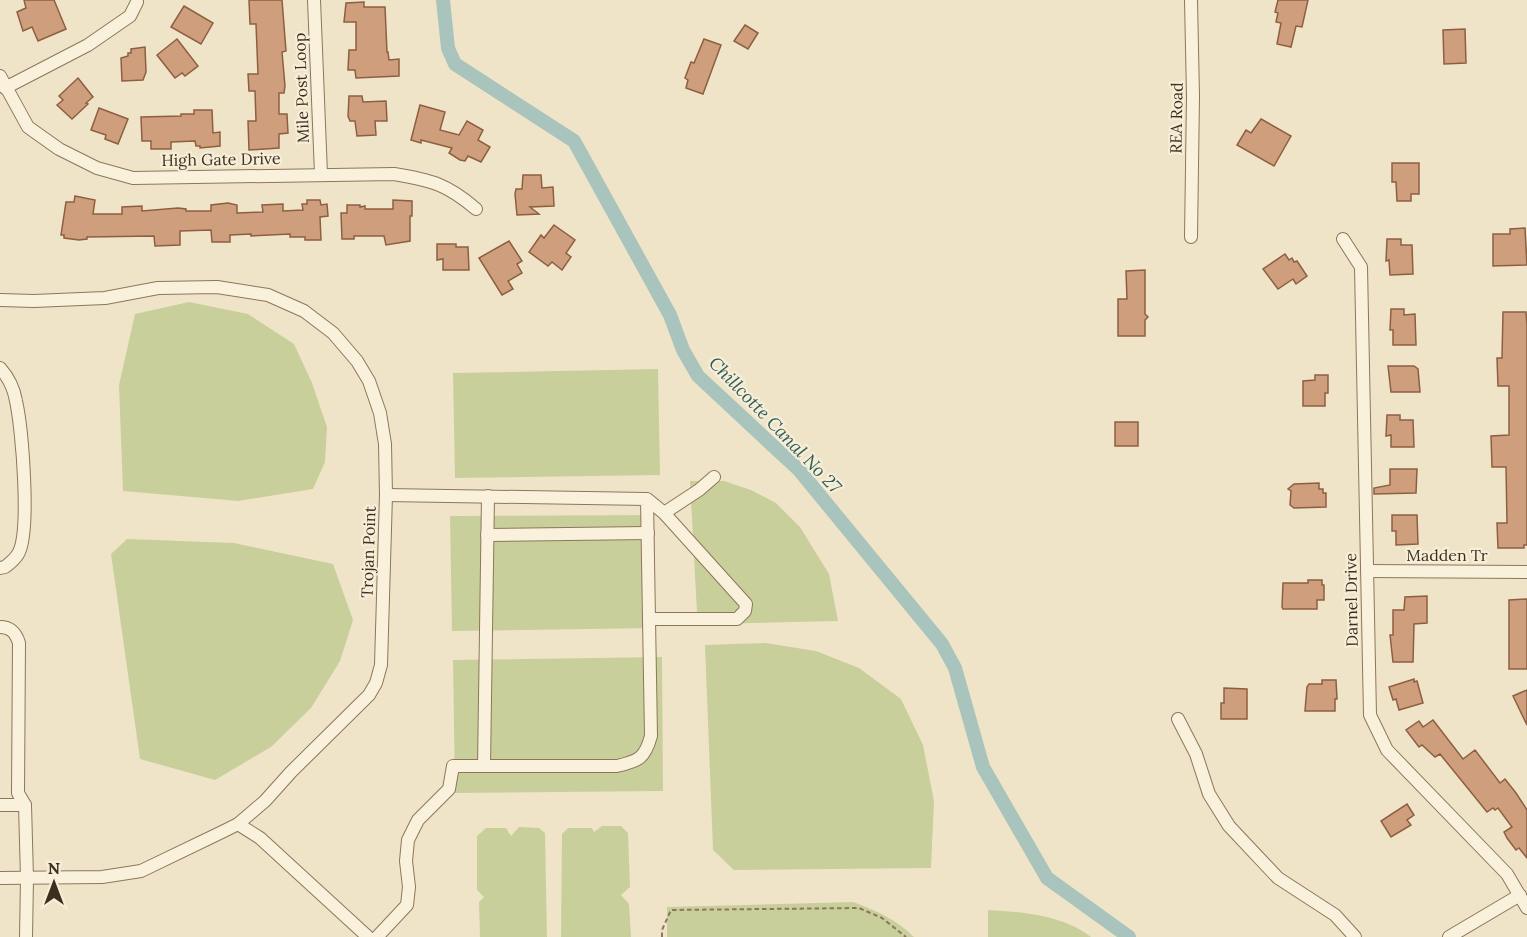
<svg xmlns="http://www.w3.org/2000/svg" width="1527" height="937" viewBox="0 0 1527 937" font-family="Lora,serif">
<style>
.green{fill:#c9cf9b}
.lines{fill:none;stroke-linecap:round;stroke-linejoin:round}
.canal{stroke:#a9c4bc;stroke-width:14}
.building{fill:#cf9f7d;stroke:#8d5f41;stroke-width:1.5}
.minor-casing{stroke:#8d765c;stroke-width:14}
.path{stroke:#8d765c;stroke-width:2;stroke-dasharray:4.5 3;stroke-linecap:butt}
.minor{stroke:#faf1dc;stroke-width:12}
.labels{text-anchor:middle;stroke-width:4.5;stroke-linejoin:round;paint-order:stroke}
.street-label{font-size:16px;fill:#3d2e20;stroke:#f7eed8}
.water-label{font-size:18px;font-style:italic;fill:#2f5d5a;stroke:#f7eed8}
</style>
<rect width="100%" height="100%" fill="#f0e4c8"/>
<g class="green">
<path d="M189,302L248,314L294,344L312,383L327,427L325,462L313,489L238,501L123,491L119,385L135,314Z"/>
<path d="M658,369L660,475L455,478L453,373Z"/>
<path d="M690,481H724L751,490L776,503L800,527L829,574L838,621L708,624L697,613Z"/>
<path d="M654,515L655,628L452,631L450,516Z"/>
<path d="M127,539L234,543L333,564L353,620L340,661L311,708L271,747L215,780L140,759L111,554Z"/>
<path d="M765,643L816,651L859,668L901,699L923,745L934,801L931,868L734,870L713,850L705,645Z"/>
<path d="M662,657L663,791L455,793L453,660Z"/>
<path d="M602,826H621L628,833L630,887L621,895L629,904L631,937H561L562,834L568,828H592L594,832Z"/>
<path d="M519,827L539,828L545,833L547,937H480L479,902L484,897L477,890V836L486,828H506L511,836Z"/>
<path d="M853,902C877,911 896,919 914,937H667V907Z"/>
<path d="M988,910C1024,912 1062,915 1091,937H988Z"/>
</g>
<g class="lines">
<path class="canal" d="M443,0L448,48L455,64L574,141L670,315L683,350L698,376L799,470L942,644L955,668L983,767L1047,878L1129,937"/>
</g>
<g class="building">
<path d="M24,0H54L66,29L38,41L32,27L23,31L17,12L26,8Z"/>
<path d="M249,0H282L286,51L282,52L285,86L284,93H279V114H287L288,133L279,134V148L249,150L248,121H256L255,91H249L248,74H258L256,24H250Z"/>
<path d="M1278,0H1308L1302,27L1296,26L1291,47L1277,44L1281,23L1276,22L1278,13L1275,12Z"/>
<path d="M364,2V7H385L387,52H388L389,60L399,59V76L356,78L355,70H348L349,50H356V22H344L346,3Z"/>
<path d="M184,6L213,23L201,44L171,27Z"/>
<path d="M745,25L758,33L748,49L734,41Z"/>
<path d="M1465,29L1466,63L1444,64L1443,30Z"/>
<path d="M177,39L198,66L185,76L182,73L175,78L157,55Z"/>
<path d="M704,39L721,45L703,94L686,88L688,80L685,78L691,62L694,63Z"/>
<path d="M145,47L146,72L143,80L122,81L121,58L128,56V53H131V49Z"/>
<path d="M78,78L93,97L86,103L88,104L72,119L57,105L63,100L59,96Z"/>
<path d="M349,96H362L363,102L386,101L387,121H375L376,135L357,136L355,121H350L348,116Z"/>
<path d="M420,105L445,112L440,130L459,135L467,121L483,130L478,140L490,147L481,162L468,156L465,161L460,160L449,153L452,148L421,140V143L411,140Z"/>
<path d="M99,108L128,119L118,144L105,139L106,135L91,130Z"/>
<path d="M194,110H212L213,133L220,132V146L200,148V146H196L195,141L171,142V149H151V141H142L141,117L181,116V114H194Z"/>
<path d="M1261,119L1291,136L1274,166L1237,145L1246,130L1251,133Z"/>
<path d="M1392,163H1419V194H1411V201H1397L1396,182H1392Z"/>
<path d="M523,175H541L542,188L553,187L554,206L530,207L539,214L517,215L515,194L516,189H522Z"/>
<path d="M75,196L95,200L93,214H122V207L142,206V211L178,208L186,209V211H211V205L228,203L237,205V213L263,212L262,205L283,204V211L303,210L302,204H307V200H320L321,205L327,204L328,216L320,217L321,240H305V237H290V234L251,236V234L230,235V242H212L211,230L180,231V245L155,246L154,236L87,237V239L79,240L64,238V235H61L66,202H74Z"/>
<path d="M393,200L412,201V216H410V241L386,245L384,236H354V239H342L341,213H347V205H360V207L365,206V209H393Z"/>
<path d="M554,225L575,240L566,253L571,257L562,270L552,262L548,266L529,252L541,235L544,238Z"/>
<path d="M1525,228L1527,265L1493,266V234H1510V229Z"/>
<path d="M1387,239H1401V245H1412L1413,274L1390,275L1389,260L1386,261Z"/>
<path d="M509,241L522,261L517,264L522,273L508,281L513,289L502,295L479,258Z"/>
<path d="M437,244H456V247H468L469,270H443V259L437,260Z"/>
<path d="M1285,254L1289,260L1292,258L1294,262L1297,261L1307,276L1296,284L1293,279L1278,289L1263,269Z"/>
<path d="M1145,270V314L1148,317L1145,320V336H1118V299H1127L1126,271Z"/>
<path d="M1391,309H1404V315L1415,314L1416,345H1393V330H1390Z"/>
<path d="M1503,312H1526L1527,325V545H1524V548H1498L1497,523H1507L1506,467H1492L1491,436L1509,435V386H1498L1497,358H1502Z"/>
<path d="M1388,366H1414L1418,369L1420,392H1391Z"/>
<path d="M1315,375H1328V393H1325V406H1303V381L1315,380Z"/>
<path d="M1387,415H1400V420H1413L1414,447H1391V435L1386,436Z"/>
<rect x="1115" y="422" width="23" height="24"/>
<path d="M1390,469H1417L1416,493L1374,494V488L1390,485Z"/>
<path d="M1319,483V489H1323V493H1326V507L1294,508L1290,505L1291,491L1288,489L1294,484Z"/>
<path d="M1392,515H1417L1418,544L1396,545V531H1392Z"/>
<path d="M1308,580H1322V585H1324V600H1317V609H1283L1282,607L1283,583H1308Z"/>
<path d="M1427,596V623L1414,624L1413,662H1393L1390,635H1393V610H1404L1405,597Z"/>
<path d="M1527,599V669H1509V600Z"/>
<path d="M1414,679V682L1417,681L1423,703L1399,710L1396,699L1393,700L1389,687Z"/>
<path d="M1322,680H1336L1337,699H1335V711H1305L1307,687L1309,684H1322Z"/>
<path d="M1224,688L1247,689V719H1221V703H1224Z"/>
<path d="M1527,690V725L1513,696Z"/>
<path d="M1433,720L1463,759L1475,750L1500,783L1505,779L1516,793L1527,810V858L1519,848L1516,850L1507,838L1504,832L1512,827L1498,808L1495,810L1493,808L1487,812L1440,754L1435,757L1422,745L1419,747L1406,730L1419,721L1423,727Z"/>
<path d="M1407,804L1414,815L1407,820L1411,825L1391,837L1381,821Z"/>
</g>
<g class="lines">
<defs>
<g id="minor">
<path d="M314,0L321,174"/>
<path d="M0,76L28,127L59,149L97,168L133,178L394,174C431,180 447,184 476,209"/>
<path d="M5,88L88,45L130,16L137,2"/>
<path d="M1191,237L1193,96L1191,0"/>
<path d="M1343,239L1361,267L1370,715L1387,750L1507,874L1527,908"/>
<path d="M0,300L34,301L105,298L158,288L217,287L268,295L304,311L333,333L357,361L369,381L380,413L385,444L386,495L381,665L376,683L369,695L291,772L265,801L238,824L222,832L141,871L102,877L0,878"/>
<path d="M0,368C8,377 14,389 16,401C22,428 31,533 18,554C15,559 9,564 5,567L0,568"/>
<path d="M386,495L647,499L664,513L746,604L745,611L737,619H649L647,499"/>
<path d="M664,513L699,490L714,477"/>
<path d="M487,535L648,533"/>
<path d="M1367,571L1527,572"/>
<path d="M0,627C11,627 16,633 19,643L18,793L25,805L27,878L26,937"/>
<path d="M1178,719L1196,754L1209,794L1229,826L1278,878L1335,915L1355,937"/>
<path d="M484,766L488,496"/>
<path d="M0,805H25"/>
<path d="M238,824L260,838L368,937"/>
<path d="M377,937L407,905L409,887L406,861L408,840L418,820L449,789L453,766H617C639,761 645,758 651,736L649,619"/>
<path d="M1449,937L1520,895"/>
</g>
</defs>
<use href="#minor" class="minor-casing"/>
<path class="path" d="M662,937V930L671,910L859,908L882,918L906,937"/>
<use href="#minor" class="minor"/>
</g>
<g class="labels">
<g class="street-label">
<text transform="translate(301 88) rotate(-92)" y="6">Mile Post Loop</text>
<text transform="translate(1176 118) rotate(-89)" y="6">REA Road</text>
<text transform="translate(221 159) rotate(-1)" y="6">High Gate Drive</text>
<text transform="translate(368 552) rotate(-88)" y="6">Trojan Point</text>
<text x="1447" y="561">Madden Tr</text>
<text transform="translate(1351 600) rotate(-91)" y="6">Darnel Drive</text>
</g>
<g class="water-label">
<text transform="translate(775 425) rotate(46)" y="6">Chillcotte Canal No 27</text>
</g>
</g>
<g transform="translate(54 883)" stroke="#f7eed8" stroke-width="4.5" paint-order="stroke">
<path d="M0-4.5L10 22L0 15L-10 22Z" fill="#3d2e20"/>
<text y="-9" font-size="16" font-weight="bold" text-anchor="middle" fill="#3d2e20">N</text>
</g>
</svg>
